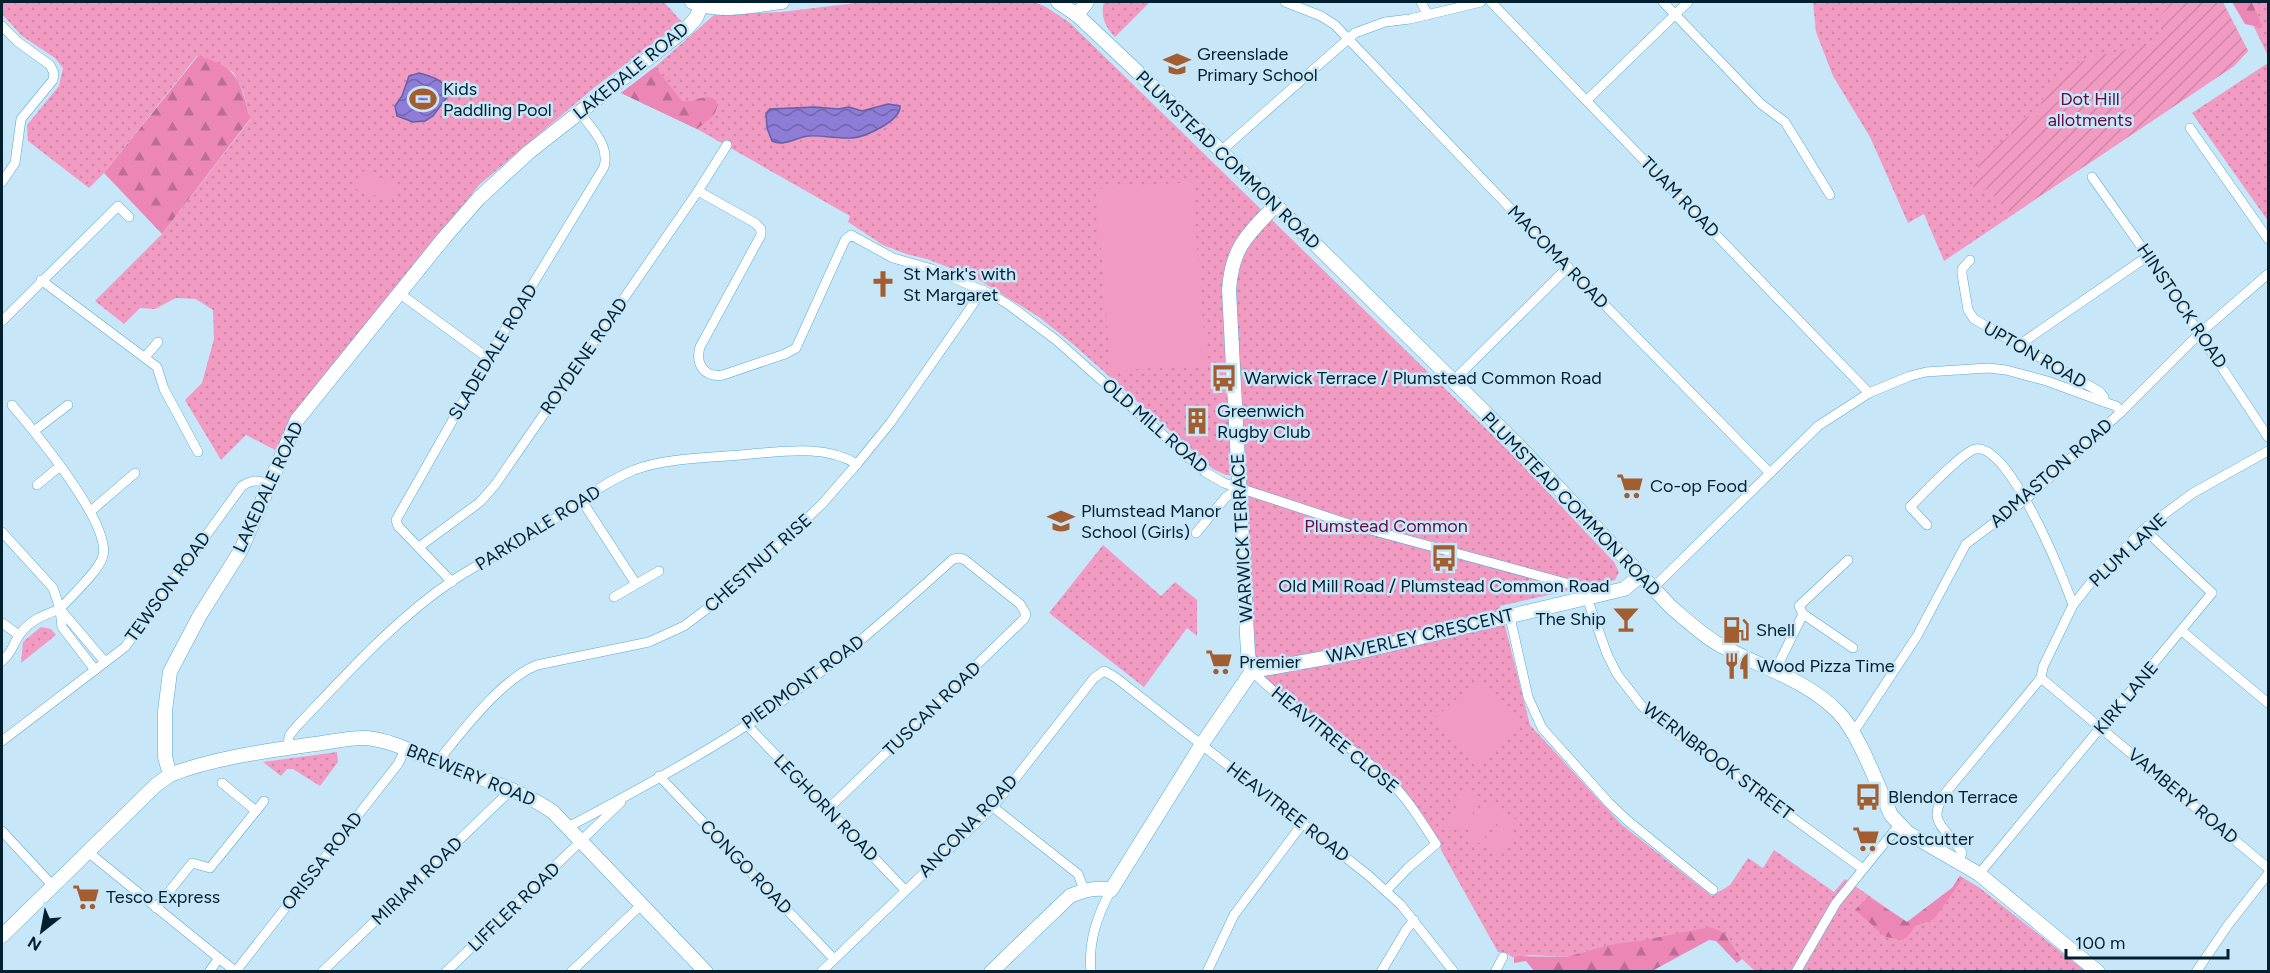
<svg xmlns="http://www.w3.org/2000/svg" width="2270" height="973" viewBox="0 0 2270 973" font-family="Figtree,sans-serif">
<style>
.grass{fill:url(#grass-dots)}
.forest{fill:url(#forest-firs)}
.garden{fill:url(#garden-furrows)}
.pitch{fill:#f29bc2}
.water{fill:url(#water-waves);stroke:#6360a5;stroke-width:1.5}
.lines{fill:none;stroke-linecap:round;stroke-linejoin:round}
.street-casing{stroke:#56abd3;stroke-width:10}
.secondary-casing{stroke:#56abd3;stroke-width:15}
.street{stroke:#fff;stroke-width:9}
.secondary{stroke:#fff;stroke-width:14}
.labels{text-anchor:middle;stroke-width:5;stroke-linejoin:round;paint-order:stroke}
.poi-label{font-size:18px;fill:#002030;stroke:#c7e6f7;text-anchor:start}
.street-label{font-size:18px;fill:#002030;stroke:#c7e6f7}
.park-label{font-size:18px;fill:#660b40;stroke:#c7e6f7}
</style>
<defs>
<pattern id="grass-dots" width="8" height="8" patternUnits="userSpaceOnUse" patternTransform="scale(1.5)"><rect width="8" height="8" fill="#f29bc2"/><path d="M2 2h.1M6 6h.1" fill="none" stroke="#ce85a7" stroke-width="1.8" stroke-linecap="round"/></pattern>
<pattern id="forest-firs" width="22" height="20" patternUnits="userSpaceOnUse" patternTransform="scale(1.5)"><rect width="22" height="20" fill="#eb86b5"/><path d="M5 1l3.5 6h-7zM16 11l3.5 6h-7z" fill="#bc6d94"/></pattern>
<pattern id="garden-furrows" width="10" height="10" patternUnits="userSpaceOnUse" patternTransform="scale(1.5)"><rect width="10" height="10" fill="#f29bc2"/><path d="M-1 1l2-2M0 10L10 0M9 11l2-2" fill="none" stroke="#ce85a7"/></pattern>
<pattern id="water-waves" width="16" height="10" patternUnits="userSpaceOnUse" patternTransform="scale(1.5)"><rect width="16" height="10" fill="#8e7cd7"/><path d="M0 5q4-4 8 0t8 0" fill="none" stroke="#7265af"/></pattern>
</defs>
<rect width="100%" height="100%" fill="#c7e6f7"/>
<g class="grass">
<path d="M2,2H664L682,22L595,87L480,184L292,415L279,452L246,435L221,460L185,400L202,383L214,339L213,310L196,299L176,298L155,309L140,308L124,324L95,301L162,234L250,120L243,91L233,72L197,56L104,173L89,188L28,141L27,125L59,86L63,68L55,58L22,36L2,14Z"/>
<path d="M864,2H1035L1046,7L1070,23L1512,454L1614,562L1619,572L1615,580L1500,606L1530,725L1621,824L1712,896L1730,885L1748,858L1763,868L1774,850L1834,892L1845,879L1907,922L1952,888L1960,876L1980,888L2085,971H1755L1742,959L1724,933L1608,945L1566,957L1530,955L1514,958L1506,953L1498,952L1441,850L1439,841L1410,797L1390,775L1267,681L1255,663L1245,476L1226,475L1213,469L1074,345L1039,317L976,278L927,259L906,254L883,245L848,222L850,216L697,129L621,93L655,67L714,15L781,12Z"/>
<path d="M1104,2H1150L1115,37C1105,27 1100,15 1104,2Z"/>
<path d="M1813,2H2223L2248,51L2234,66L1944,261L1924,214L1908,223L1870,137L1833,76L1816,32Z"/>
<path d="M2242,2H2268V56Z"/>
<path d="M2268,63V221L2192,113Z"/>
<path d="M1103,545L1161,596L1175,582L1197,600V636L1187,628L1144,687L1049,613Z"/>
<path d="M41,627L51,629L56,635L21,663L23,642Z"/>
<path d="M337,752L338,762L320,786L293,769H287L281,776L263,762Z"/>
</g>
<g class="forest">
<path d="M2232,2H2255L2252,3L2263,28L2245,24Z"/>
<path d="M198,56C239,67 240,81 250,119L162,234L104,173Z"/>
<path d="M655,67L682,101C695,104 704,92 716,100C721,113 707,121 697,129L621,93Z"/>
<path d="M1960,876L1963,878L1934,919L1915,926L1910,934L1903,940L1886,937L1855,910L1868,897L1907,922L1952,888Z"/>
<path d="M1710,927L1724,933L1742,959L1737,963L1716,941L1709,940L1652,971H1534L1526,961L1514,963V958L1518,956L1566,957L1608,945L1645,940Z"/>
</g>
<path class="garden" d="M2172,2H2222L2248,51L2234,66L2011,215L1987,189L1977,193L1973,186L1977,178L1979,159L2011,135L2012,128L2025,117L2040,116C2040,101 2043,99 2051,86C2080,48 2123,56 2162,39L2160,16Z"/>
<g class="pitch">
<path d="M361,171L397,184L391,201L354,188Z"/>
<path d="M1192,182L1206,364L1111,371L1096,189Z"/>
<path d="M1480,678L1521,724L1475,765L1434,719Z"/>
<path d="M1465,791L1480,800L1462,833L1446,825Z"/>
<path d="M1484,802L1500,811L1481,844L1466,836Z"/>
<path d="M1504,813L1519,821L1501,855L1485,847Z"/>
</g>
<g class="water">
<path d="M419,73C433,77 448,80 447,97L433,116L425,121L413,122L397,116L395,106L402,96L409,76Z"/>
<path d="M888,104L900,106C901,121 865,137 852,138C838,139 823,135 809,136C796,137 785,147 772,141L767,128L766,113L770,109L815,107L838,109L849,107L862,111Z"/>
</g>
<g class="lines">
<defs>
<g id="street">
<path d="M1285,2L1321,16L1335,25L1534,233L1770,473"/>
<path d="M1421,2L1428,15"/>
<path d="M1491,2L1869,393"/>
<path d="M1663,2L1761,104L1785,122L1830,195"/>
<path d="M2,26L18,42L50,65L54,73L53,80L21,119L15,163L2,182"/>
<path d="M1587,100L1688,2"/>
<path d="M2190,128L2268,239"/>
<path d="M1221,151L1355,33L1385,22L1410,19L1481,2"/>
<path d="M2092,177L2148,256L2268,437"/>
<path d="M698,191L755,223L761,229V235L700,347C695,365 705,378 723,375L785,354L796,348L845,240L851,235L893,258L932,269L993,295L1009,305L1056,340L1205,472L1224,483L1349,524L1573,585L1587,598L1607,654L1617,674L1641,705L1655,718L1863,869"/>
<path d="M1970,260L1962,269V274L1968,310L1974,319L2100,392L2104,397V402"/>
<path d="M41,280L157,367L164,389L198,452"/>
<path d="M399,293L488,358"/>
<path d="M2,321L118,206L129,217"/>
<path d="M2019,345L2148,256"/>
<path d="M145,357L158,342"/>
<path d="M1453,381L1568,267"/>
<path d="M12,405C34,431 111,523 103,556C99,571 71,596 60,609"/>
<path d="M34,431L68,405"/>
<path d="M37,485L59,467"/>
<path d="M582,501L636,584"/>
<path d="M91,511L135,473"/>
<path d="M1927,525L1910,507C1922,495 1963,451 1976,449C2010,444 2063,577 2073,605"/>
<path d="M2,532L53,588L60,609L62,627L95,670"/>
<path d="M1196,533L1226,497L1239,488"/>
<path d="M419,547L480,502L495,485L698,191L727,145"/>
<path d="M452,582L398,526L396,520L488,358L604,167C610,145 592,129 580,113"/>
<path d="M1652,589L1818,426L1869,393L1910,376L1926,372L1988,368L2006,370L2047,381L2104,402L2116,406L2121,412"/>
<path d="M614,597L659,571"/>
<path d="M60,609L105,662"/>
<path d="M1803,614L1853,648"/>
<path d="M1510,617L1528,697L1542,728L1609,803L1628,821L1713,890"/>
<path d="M2,623L19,635"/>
<path d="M2182,631L2268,703"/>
<path d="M2,661C13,652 12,645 20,634C30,620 44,615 60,609"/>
<path d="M1252,671C1292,712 1344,739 1386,778C1407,797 1421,821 1436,844L1408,868L1386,891"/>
<path d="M1775,671L1803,614L1799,606L1848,560"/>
<path d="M2041,678L2268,868"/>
<path d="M747,725L905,890"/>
<path d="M1853,733L1917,636L1966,544L2026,499L2121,412L2200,333L2268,274"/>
<path d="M2,741L125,647L242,486C253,479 259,480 270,485"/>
<path d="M288,748L289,736L296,727C345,676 393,621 452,581C479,563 510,548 538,530C569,510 600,484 634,470C668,457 715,458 751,454C787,451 826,445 857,464"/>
<path d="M437,762C463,731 500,680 537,665L649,642L684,626L732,590L822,504L857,464L891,422L983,290"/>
<path d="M659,776L834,959"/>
<path d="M222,783L256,811"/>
<path d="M993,807L1078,874L1084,890"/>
<path d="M568,827C629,795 690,762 747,725C821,677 888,618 953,559L960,558L965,560L1020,604L1026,614L1024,619L827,810"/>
<path d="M2,831L53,886"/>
<path d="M88,852L236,972"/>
<path d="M1959,861L1962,853C1948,827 1923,824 1947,791L2041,678L2043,667L2073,605L2097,575L2124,549L2144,529L2193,493L2268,451"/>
<path d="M1979,874L2212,593L2144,529"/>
<path d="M156,908L192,863L210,868L264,801"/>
<path d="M236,971L398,764L406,748"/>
<path d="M209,972L219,958"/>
<path d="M322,972L511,790"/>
<path d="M446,972L621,802"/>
<path d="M571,972L642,904"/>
<path d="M821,972L993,807L1094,678L1104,671L1115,677L1368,875L1401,905L1454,972"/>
<path d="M1091,972C1088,942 1097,916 1111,890"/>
<path d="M1207,972L1234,915L1303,823"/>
<path d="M1381,972L1406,930L1414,920"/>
<path d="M1495,972L1503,957"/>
<path d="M1796,972L1836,903L1899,825"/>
<path d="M2196,972L2228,925L2268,874"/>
</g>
<g id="secondary">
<path d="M692,2C718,14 754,5 782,2"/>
<path d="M1058,2L1077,15L1108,44L1221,151L1517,444L1671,607C1686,620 1701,634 1718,644C1757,666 1806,679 1838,712C1859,733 1878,787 1891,815L1908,833L1979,874L2098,972"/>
<path d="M1077,15L1087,2"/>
<path d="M1252,671L1248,654L1229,290C1232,247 1247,235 1276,205"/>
<path d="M170,775C215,757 274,750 322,743C336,741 353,737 367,738C394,741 416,754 440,763C478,778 520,789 553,812L706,972"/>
<path d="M2,936L156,785L170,775L165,757V711L170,672L200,615L241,550L297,420L444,238L479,198L529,152L687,28L696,18L701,6"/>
<path d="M991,972L1070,896C1085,890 1095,887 1111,890L1202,744L1252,671L1358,652L1624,589L1640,576"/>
</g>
</defs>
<use href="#street" class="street-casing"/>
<use href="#secondary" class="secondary-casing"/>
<use href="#street" class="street"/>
<use href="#secondary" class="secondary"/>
</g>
<defs>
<symbol id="school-bare" viewBox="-9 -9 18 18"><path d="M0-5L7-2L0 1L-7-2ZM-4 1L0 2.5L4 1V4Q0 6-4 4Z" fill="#a25d30" stroke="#c7e6f7" stroke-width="2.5" paint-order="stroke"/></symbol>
<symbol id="stadium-bare" viewBox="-9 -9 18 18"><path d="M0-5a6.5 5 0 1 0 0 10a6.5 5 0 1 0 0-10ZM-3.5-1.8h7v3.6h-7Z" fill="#a25d30" stroke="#c7e6f7" stroke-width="2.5" paint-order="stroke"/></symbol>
<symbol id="church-bare" viewBox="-9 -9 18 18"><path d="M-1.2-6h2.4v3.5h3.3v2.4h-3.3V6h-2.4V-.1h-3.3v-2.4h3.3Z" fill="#a25d30" stroke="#c7e6f7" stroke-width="2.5" paint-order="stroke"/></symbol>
<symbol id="bus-bare" viewBox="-9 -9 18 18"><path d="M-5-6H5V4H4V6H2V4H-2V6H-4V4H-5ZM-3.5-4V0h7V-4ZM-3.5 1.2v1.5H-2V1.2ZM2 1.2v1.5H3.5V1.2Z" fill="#a25d30" stroke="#c7e6f7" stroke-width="2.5" paint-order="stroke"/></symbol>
<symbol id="building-bare" viewBox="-9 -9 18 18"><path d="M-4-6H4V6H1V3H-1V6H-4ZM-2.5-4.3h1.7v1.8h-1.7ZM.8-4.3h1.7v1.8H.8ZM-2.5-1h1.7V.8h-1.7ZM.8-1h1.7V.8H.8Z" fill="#a25d30" stroke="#c7e6f7" stroke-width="2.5" paint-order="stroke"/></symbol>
<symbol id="supermarket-bare" viewBox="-9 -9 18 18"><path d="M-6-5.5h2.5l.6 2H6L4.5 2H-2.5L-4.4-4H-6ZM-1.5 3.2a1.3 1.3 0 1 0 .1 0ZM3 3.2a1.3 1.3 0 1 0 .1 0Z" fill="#a25d30" stroke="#c7e6f7" stroke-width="2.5" paint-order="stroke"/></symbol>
<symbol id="bar-bare" viewBox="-9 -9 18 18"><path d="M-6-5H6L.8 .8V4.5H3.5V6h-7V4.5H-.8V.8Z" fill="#a25d30" stroke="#c7e6f7" stroke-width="2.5" paint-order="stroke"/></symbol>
<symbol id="fuel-bare" viewBox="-9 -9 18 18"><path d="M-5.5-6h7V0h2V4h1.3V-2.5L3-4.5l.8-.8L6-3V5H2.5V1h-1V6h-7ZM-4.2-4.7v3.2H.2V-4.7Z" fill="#a25d30" stroke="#c7e6f7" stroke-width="2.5" paint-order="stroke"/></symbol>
<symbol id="restaurant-bare" viewBox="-9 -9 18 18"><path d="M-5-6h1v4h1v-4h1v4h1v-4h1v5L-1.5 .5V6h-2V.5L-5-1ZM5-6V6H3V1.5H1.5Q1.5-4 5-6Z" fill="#a25d30" stroke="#c7e6f7" stroke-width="2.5" paint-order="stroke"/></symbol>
</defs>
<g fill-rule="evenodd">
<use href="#school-bare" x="1158" y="45" width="38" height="38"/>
<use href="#stadium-bare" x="404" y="80" width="38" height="38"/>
<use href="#church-bare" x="864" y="265" width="38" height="38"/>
<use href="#bus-bare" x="1205" y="359" width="38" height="38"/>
<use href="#building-bare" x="1178" y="402" width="38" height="38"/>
<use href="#supermarket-bare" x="1611" y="467" width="38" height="38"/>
<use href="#school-bare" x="1042" y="502" width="38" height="38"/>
<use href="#bus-bare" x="1425" y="539" width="38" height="38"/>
<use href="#bar-bare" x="1607" y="600" width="38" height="38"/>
<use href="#fuel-bare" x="1717" y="611" width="38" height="38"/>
<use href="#supermarket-bare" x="1200" y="643" width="38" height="38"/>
<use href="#restaurant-bare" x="1718" y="647" width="38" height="38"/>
<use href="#bus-bare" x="1849" y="778" width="38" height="38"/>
<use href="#supermarket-bare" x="1847" y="820" width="38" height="38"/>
<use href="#supermarket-bare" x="67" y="878" width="38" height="38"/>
</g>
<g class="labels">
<g class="poi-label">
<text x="1197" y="60">Greenslade<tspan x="1197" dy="21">Primary School</tspan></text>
<text x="443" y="95">Kids<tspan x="443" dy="21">Paddling Pool</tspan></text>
<text x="903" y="280">St Mark's with<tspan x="903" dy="21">St Margaret</tspan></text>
<text x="1244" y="384">Warwick Terrace / Plumstead Common Road</text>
<text x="1217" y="417">Greenwich<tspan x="1217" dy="21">Rugby Club</tspan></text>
<text x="1650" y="492">Co-op Food</text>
<text x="1081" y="517">Plumstead Manor<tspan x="1081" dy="21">School (Girls)</tspan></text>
<text x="1444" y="592" text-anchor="middle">Old Mill Road / Plumstead Common Road</text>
<text x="1606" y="625" text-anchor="end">The Ship</text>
<text x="1756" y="636">Shell</text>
<text x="1239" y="668">Premier</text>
<text x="1757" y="672">Wood Pizza Time</text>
<text x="1888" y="803">Blendon Terrace</text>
<text x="1886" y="845">Costcutter</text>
<text x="106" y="903">Tesco Express</text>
</g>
<g class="street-label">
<text transform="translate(631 71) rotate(-39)" y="6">LAKEDALE ROAD</text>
<text transform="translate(1228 160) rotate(44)" y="6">PLUMSTEAD COMMON ROAD</text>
<text transform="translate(1680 197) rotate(46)" y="6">TUAM ROAD</text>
<text transform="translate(1558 257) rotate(46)" y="6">MACOMA ROAD</text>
<text transform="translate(2182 306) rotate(56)" y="6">HINSTOCK ROAD</text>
<text transform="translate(493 352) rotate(-59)" y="6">SLADEDALE ROAD</text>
<text transform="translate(2035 355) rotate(30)" y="6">UPTON ROAD</text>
<text transform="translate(584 356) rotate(-55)" y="6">ROYDENE ROAD</text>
<text transform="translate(1155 426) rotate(41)" y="6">OLD MILL ROAD</text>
<text transform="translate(2051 473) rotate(-41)" y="6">ADMASTON ROAD</text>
<text transform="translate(268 487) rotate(-65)" y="6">LAKEDALE ROAD</text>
<text transform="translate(1571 504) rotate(46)" y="6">PLUMSTEAD COMMON ROAD</text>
<text transform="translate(538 528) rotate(-32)" y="6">PARKDALE ROAD</text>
<text transform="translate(1242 538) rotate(-93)" y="6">WARWICK TERRACE</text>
<text transform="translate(2128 550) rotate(-43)" y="6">PLUM LANE</text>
<text transform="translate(758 563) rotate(-42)" y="6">CHESTNUT RISE</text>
<text transform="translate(168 587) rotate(-54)" y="6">TEWSON ROAD</text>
<text transform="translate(1420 636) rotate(-13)" y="6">WAVERLEY CRESCENT</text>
<text transform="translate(803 682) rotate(-36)" y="6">PIEDMONT ROAD</text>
<text transform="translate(2126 698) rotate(-50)" y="6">KIRK LANE</text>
<text transform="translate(932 709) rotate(-44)" y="6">TUSCAN ROAD</text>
<text transform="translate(1335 740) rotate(39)" y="6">HEAVITREE CLOSE</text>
<text transform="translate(1718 761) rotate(37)" y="6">WERNBROOK STREET</text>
<text transform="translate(471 775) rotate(22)" y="6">BREWERY ROAD</text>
<text transform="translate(2183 796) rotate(40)" y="6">VAMBERY ROAD</text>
<text transform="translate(826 808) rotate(46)" y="6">LEGHORN ROAD</text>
<text transform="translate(1288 812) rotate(38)" y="6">HEAVITREE ROAD</text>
<text transform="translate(968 826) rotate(-46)" y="6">ANCONA ROAD</text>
<text transform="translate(322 861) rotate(-52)" y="6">ORISSA ROAD</text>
<text transform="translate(746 867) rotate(46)" y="6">CONGO ROAD</text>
<text transform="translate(417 881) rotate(-44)" y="6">MIRIAM ROAD</text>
<text transform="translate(514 907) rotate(-44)" y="6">LIFFLER ROAD</text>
</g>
<g class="park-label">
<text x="2090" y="105">Dot Hill<tspan x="2090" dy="21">allotments</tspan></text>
<text x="1386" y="532">Plumstead Common</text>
</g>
</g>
<rect width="2270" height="973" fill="none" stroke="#002030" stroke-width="6"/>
<g transform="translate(42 931) rotate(211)" stroke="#c7e6f7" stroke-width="4.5" paint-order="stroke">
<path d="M0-4.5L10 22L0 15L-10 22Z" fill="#002030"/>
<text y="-9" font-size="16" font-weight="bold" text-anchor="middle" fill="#002030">N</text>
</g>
<path d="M2066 949v9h162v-9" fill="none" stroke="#002030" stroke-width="3"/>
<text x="2075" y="949" font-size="18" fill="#002030" stroke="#c7e6f7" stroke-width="4.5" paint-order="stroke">100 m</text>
</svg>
